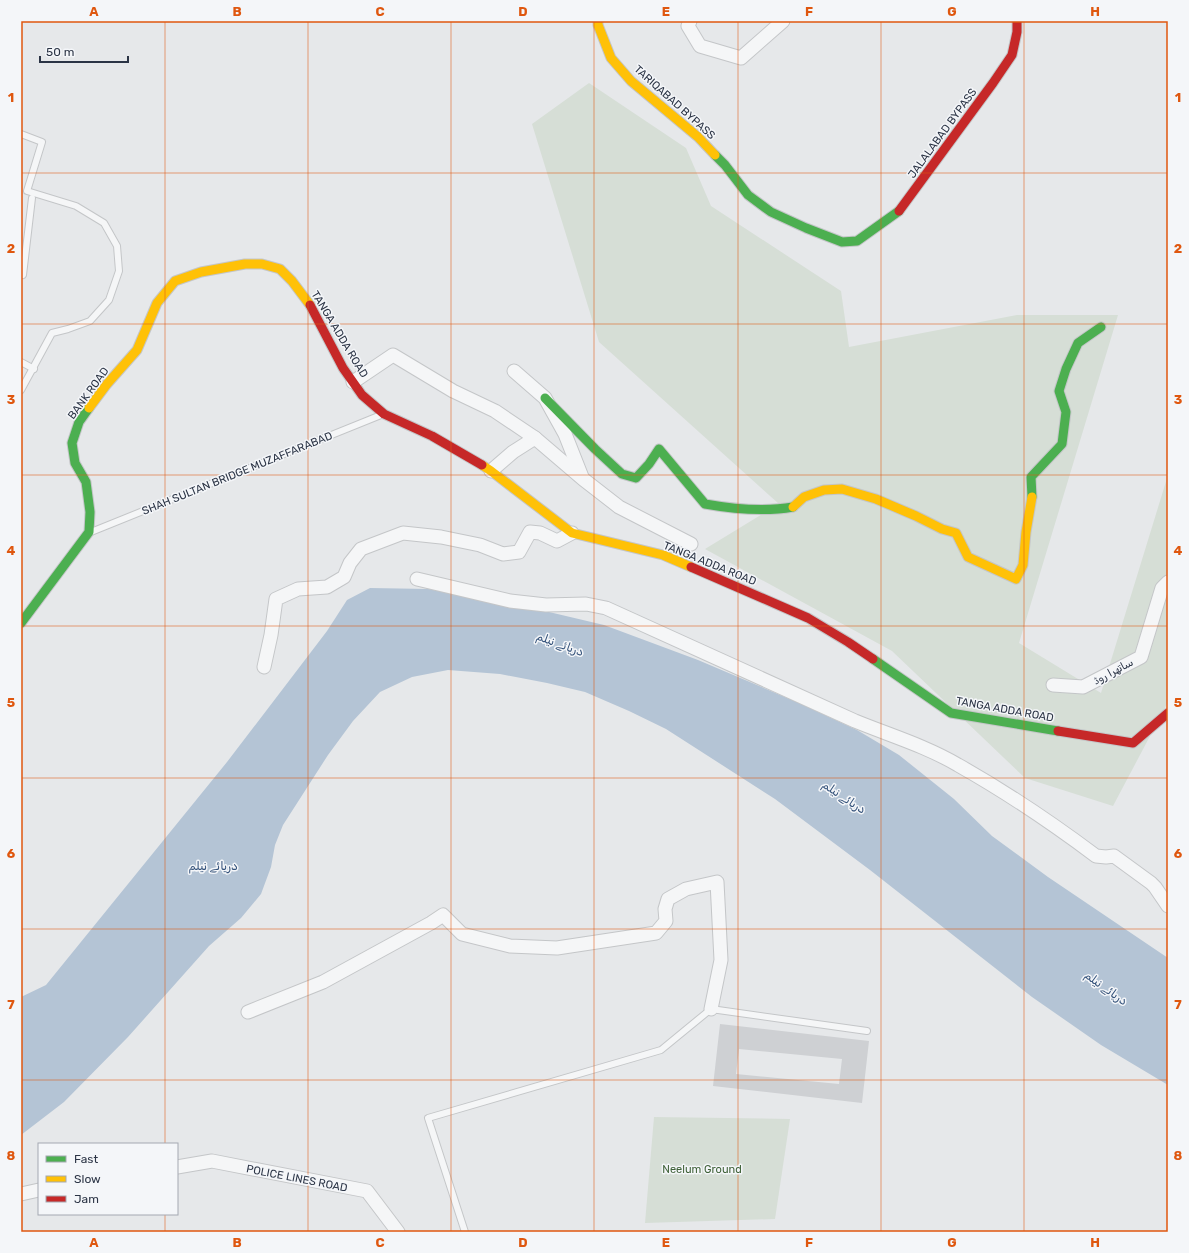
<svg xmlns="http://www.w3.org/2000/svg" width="1189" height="1253" viewBox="0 0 1189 1253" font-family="Rubik,'Noto Naskh Arabic',sans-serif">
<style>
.green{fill:#d6ded6}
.water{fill:#b4c4d5}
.building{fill:#ced0d3;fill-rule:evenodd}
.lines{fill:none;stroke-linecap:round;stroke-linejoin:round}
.lane-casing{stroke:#c4c6c8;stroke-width:8}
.street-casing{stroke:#c4c6c8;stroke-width:15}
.fast-casing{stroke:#c4c6c8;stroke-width:11}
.slow-casing{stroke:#c4c6c8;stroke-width:11}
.jam-casing{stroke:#c4c6c8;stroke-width:11}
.lane{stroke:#f5f6f7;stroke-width:6}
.street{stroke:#f5f6f7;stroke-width:13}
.fast{stroke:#4caf50;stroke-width:9}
.slow{stroke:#ffc107;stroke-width:9}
.jam{stroke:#c62828;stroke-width:9}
.grid{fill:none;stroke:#df570f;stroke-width:1;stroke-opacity:0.55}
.labels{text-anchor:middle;stroke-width:3;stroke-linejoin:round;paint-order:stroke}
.street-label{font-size:11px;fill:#2b3445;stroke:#f4f6f9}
.park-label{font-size:11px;fill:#3f6138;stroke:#f4f6f9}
.water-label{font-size:12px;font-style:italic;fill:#34527a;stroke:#f4f6f9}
.neatline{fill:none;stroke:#df570f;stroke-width:1.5}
.grid-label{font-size:13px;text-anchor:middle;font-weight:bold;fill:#df570f}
</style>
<rect width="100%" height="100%" fill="#e6e8ea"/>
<g class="green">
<path d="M589,83L686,148L711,206L841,291L849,347L1017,315H1118L1019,643L1101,693L1168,475V702L1113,806L1025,778L892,651L705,549L779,504L599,342L532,124Z"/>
<path d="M654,1117L790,1119L775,1219L645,1223Z"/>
</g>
<path class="water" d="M370,588L429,589L481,600L549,612L604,625L698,660L799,703L857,730L899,755L954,799L992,836L1048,877L1168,958V1085L1101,1045L1032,997L870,870L775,799L666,729L629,711L585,692L547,683L500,674L448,670L412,677L380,692L353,721L328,755L283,825L275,845L271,867L261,894L241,918L209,946L128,1037L64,1102L21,1135V997L46,985L227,762L327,631L347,600Z"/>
<path class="building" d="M720,1024L869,1041L862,1103L713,1086ZM739,1049L842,1059L839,1084L736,1074Z"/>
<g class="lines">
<defs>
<g id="lane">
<path d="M21,134L42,142L27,191L76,206L104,223L117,246L119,271L109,300L90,321L68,329L52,333L21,390"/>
<path d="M21,274L23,275L32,198"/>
<path d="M21,362L34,369"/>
<path d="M91,532L381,415"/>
<path d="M465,1232L428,1118L661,1050L711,1009L867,1031"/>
</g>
<g id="street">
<path d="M690,21L688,26L700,46L741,58L783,21"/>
<path d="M514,371L545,398L565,434L582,477"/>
<path d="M353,382L393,355L453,391L495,411L535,438"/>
<path d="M491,471L513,452L535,438L583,479L619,507L691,544"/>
<path d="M417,579L510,601L546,605L586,604L606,608L855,721C889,735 926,746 958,765C1006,792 1052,823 1096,856L1106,857L1114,856L1151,883L1155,887L1168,906"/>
<path d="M264,667L271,635L276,599L298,589L327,587L344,577L350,563L361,549L403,533L441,537L480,545L503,554L519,552L530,532L540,533L557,541L572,533"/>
<path d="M1053,685L1083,687L1141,657L1162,588L1168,582"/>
<path d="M248,1012L323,982L431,923L443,915L462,934L510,946L557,948L656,933L666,921L665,909L668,899L686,889L717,882L721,960L711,1009"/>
<path d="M177,1167L212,1161L367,1191L398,1232"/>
<path d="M21,1194L39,1190"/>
</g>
<g id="fast">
<path d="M715,155L725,165L748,195L771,212L806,228L842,242L857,241L899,211"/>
<path d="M545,398L595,449L622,474L636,478L649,464L659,449L705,504C733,509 765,512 793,507"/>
<path d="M1032,497L1031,477L1062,444L1066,412L1059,391L1066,369L1078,343L1101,327"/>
<path d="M21,623L89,532L90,512L86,482L75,463L72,443L79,422L89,408"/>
<path d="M873,659L951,713L1058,731"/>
</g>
<g id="slow">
<path d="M598,21V25L611,58L631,81L698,137L715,155"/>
<path d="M89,408L107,384L137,350L157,303L175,281L201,272L245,264H262L280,269L292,281L310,305"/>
<path d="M482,465L491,471L572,533L663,555L691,567"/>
<path d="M793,507L804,497L824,490L842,489L876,499L916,516L942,529L956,533L968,557L1016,579L1023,565L1026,532L1032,497"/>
</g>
<g id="jam">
<path d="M899,211L993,83L1012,55L1017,32V21"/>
<path d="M310,305L343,368L362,395L384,414L432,436L482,465"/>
<path d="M691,567L808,618L848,642L873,659"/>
<path d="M1058,731L1133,743L1168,713"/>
</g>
</defs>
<use href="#lane" class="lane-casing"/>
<use href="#street" class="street-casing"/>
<use href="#fast" class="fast-casing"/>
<use href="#slow" class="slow-casing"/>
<use href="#jam" class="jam-casing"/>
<use href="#lane" class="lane"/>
<use href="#street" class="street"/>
<use href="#fast" class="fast"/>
<use href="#slow" class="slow"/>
<use href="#jam" class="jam"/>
</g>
<path class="grid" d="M165,21V1144M308,21V1232M451,21V1232M594,21V1232M738,21V1232M881,21V1232M1024,21V1232M21,173H1168M21,324H1168M21,475H1168M21,626H1168M21,778H1168M21,929H1168M21,1080H1168M165,1214V1232"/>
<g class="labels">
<g class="street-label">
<text transform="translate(675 102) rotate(42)" y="4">TARIQABAD BYPASS</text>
<text transform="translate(942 133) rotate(-54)" y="4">JALALABAD BYPASS</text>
<text transform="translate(340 334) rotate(59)" y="4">TANGA ADDA ROAD</text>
<text transform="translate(88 393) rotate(-54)" y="4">BANK ROAD</text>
<text transform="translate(237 473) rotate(-22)" y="4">SHAH SULTAN BRIDGE MUZAFFARABAD</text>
<text transform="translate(710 563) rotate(22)" y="4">TANGA ADDA ROAD</text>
<text transform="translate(1113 671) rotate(-28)" y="4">ساتھرا روڈ</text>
<text transform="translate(1005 709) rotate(10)" y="4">TANGA ADDA ROAD</text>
<text transform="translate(297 1178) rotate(11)" y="4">POLICE LINES ROAD</text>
</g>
<g class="park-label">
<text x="702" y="1173">Neelum Ground</text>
</g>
<g class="water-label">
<text transform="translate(560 644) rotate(20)" y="4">دریائے نیلم</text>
<text transform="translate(844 797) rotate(34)" y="4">دریائے نیلم</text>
<text x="213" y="870">دریائے نیلم</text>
<text transform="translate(1106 988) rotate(36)" y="4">دریائے نیلم</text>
</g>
</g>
<rect width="1189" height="1253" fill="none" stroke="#f4f6f9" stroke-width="44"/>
<rect x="38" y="1143" width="140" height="72" fill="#f4f6f9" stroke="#a4a8b1"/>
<rect x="46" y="1156" width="20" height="6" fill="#4caf50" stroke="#a4a8b1"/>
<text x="74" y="1163" font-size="12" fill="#2b3445">Fast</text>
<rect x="46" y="1176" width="20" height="6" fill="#ffc107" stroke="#a4a8b1"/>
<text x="74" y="1183" font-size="12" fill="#2b3445">Slow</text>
<rect x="46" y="1196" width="20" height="6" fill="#c62828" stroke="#a4a8b1"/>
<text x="74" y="1203" font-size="12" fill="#2b3445">Jam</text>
<path d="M40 56v6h88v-6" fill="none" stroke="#2b3445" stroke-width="2"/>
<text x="46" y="56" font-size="12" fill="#2b3445" stroke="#f4f6f9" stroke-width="3" paint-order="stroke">50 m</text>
<rect x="22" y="22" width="1145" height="1209" class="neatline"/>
<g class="grid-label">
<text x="94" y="16">A</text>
<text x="237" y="16">B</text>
<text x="380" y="16">C</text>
<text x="523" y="16">D</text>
<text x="666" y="16">E</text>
<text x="809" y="16">F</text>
<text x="952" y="16">G</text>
<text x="1095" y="16">H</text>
<text x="11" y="102">1</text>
<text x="1178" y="102">1</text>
<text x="11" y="253">2</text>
<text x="1178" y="253">2</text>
<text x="11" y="404">3</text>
<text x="1178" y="404">3</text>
<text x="11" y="555">4</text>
<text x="1178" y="555">4</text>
<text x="11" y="707">5</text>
<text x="1178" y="707">5</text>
<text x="11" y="858">6</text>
<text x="1178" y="858">6</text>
<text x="11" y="1009">7</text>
<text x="1178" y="1009">7</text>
<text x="11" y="1160">8</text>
<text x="1178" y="1160">8</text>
<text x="94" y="1247">A</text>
<text x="237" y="1247">B</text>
<text x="380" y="1247">C</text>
<text x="523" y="1247">D</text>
<text x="666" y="1247">E</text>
<text x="809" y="1247">F</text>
<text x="952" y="1247">G</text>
<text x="1095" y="1247">H</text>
</g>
</svg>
